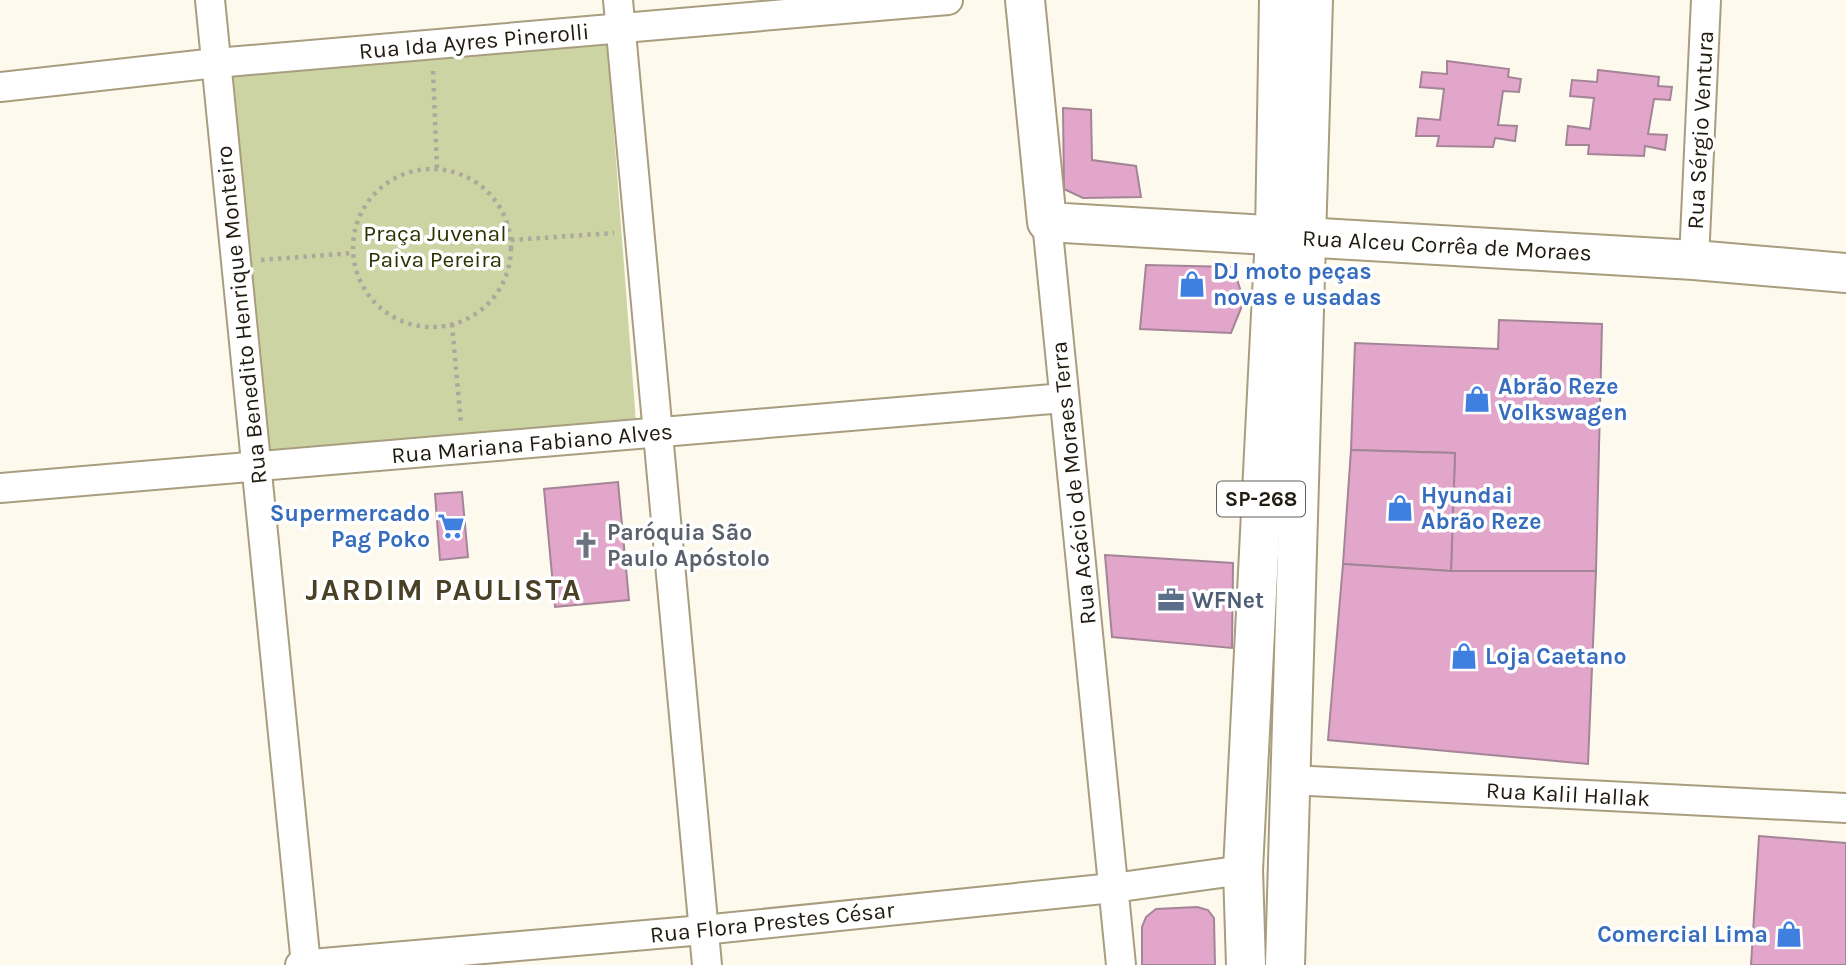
<svg xmlns="http://www.w3.org/2000/svg" width="1846" height="965" viewBox="0 0 1846 965" font-family="Karla,sans-serif">
<style>
.green{fill:#cdd4a4}
.building{fill:#e2a6cb;stroke:#a38597;stroke-width:2}
.lines{fill:none;stroke-linecap:round;stroke-linejoin:round}
.street-casing{stroke:#a99d7f;stroke-width:32}
.secondary-casing{stroke:#a99d7f;stroke-width:42}
.primary-casing{stroke:#a99d7f;stroke-width:42}
.path{stroke:#ada89c;stroke-width:4.5;stroke-dasharray:3.5 5;stroke-linecap:butt}
.street{stroke:#fff;stroke-width:28}
.secondary{stroke:#fff;stroke-width:38}
.primary{stroke:#fff;stroke-width:38}
.labels{text-anchor:middle;stroke-width:7;stroke-linejoin:round;paint-order:stroke}
.shield{fill:#fff;stroke:#635f58;stroke-width:2}
.shield-label{font-size:21px;font-weight:bold;fill:#201b10}
.street-label{font-size:23px;fill:#201b10;stroke:#fff}
.park-label{font-size:23px;fill:#2e3200;stroke:#fff}
.shop-label{font-size:23px;font-weight:bold;fill:#366cbe;stroke:#fff;text-anchor:start}
.worship-label{font-size:23px;font-weight:bold;fill:#5b616d;stroke:#fff;text-anchor:start}
.service-label{font-size:23px;font-weight:bold;fill:#4e5e75;stroke:#fff;text-anchor:start}
.district-label{font-size:30px;font-weight:bold;letter-spacing:2px;fill:#4a4025;stroke:#fff}
</style>
<rect width="100%" height="100%" fill="#fdf9ec"/>
<path class="green" d="M607,42L636,423L267,454L231,77Z"/>
<g class="building">
<path d="M1447,61L1509,69L1508,77L1521,79L1519,92L1503,91L1498,125L1517,126L1515,141L1495,138L1493,147L1437,146L1439,136H1416L1418,118L1440,120L1444,89L1420,87L1422,72L1447,74Z"/>
<path d="M1598,70L1659,77L1658,86L1672,87L1670,100L1654,99L1648,134L1667,135L1665,150L1645,146L1644,156L1588,154L1589,145H1566L1568,126L1590,129L1594,98L1570,96L1572,80L1597,82Z"/>
<path d="M1063,108L1091,110L1092,160L1136,166L1141,197L1083,198L1064,189Z"/>
<path d="M1146,265L1233,267L1244,301L1231,333L1140,329Z"/>
<path d="M1499,320L1602,324L1596,571H1451L1455,453L1351,450L1355,343L1498,349Z"/>
<path d="M1351,450L1455,453L1451,571L1343,564Z"/>
<path d="M618,482L629,600L555,607L544,489Z"/>
<path d="M462,492L468,557L440,560L435,494Z"/>
<path d="M1105,555L1233,563L1232,648L1112,637Z"/>
<path d="M1343,564L1451,571H1596L1588,764L1328,740Z"/>
<path d="M1759,836L1846,843V965H1751Z"/>
<path d="M1197,907L1208,910L1214,918L1215,965H1142V927L1146,917L1156,909Z"/>
</g>
<g class="lines">
<defs>
<g id="street">
<path d="M210,0L306,965"/>
<path d="M618,0L707,965"/>
<path d="M0,87L216,63L948,0"/>
<path d="M1047,222L1121,965"/>
<path d="M1694,260L1706,0"/>
<path d="M0,488L1064,398"/>
<path d="M1290,780L1846,808"/>
<path d="M300,965L703,930L1113,888L1243,870"/>
</g>
<path id="secondary" d="M1025,0L1047,222L1694,260L1846,273"/>
<g id="primary">
<path d="M1246,965L1243,870L1275,235L1279,0"/>
<path d="M1285,965L1313,0"/>
</g>
</defs>
<use href="#street" class="street-casing"/>
<use href="#secondary" class="secondary-casing"/>
<use href="#primary" class="primary-casing"/>
<g class="path">
<path d="M433,71L437,168"/>
<circle cx="432" cy="248" r="79"/>
<path d="M511,240L614,233"/>
<path d="M261,260L353,253"/>
<path d="M452,324L461,424"/>
</g>
<use href="#street" class="street"/>
<use href="#secondary" class="secondary"/>
<use href="#primary" class="primary"/>
</g>
<defs>
<symbol id="shop-bare" viewBox="-9 -9 18 18"><path d="M-5-2.5h2.3a2.7 3.5 0 0 1 5.4 0H5L5.5 6h-11ZM-1.5-2.5h3a1.5 2.3 0 0 0-3 0Z" fill="#3f7fe0" stroke="#fff" stroke-width="2.5" paint-order="stroke"/></symbol>
<symbol id="supermarket-bare" viewBox="-9 -9 18 18"><path d="M-6-5.5h2.5l.6 2H6L4.5 2H-2.5L-4.4-4H-6ZM-1.5 3.2a1.3 1.3 0 1 0 .1 0ZM3 3.2a1.3 1.3 0 1 0 .1 0Z" fill="#3f7fe0" stroke="#fff" stroke-width="2.5" paint-order="stroke"/></symbol>
<symbol id="church-bare" viewBox="-9 -9 18 18"><path d="M-1.2-6h2.4v3.5h3.3v2.4h-3.3V6h-2.4V-.1h-3.3v-2.4h3.3Z" fill="#6b7280" stroke="#fff" stroke-width="2.5" paint-order="stroke"/></symbol>
<symbol id="office-bare" viewBox="-9 -9 18 18"><path d="M-6-3h4V-5.5h4V-3h4V5H-6ZM-1-4.5V-3h2v-1.5ZM-6 0V1H6V0Z" fill="#5c6f8a" stroke="#fff" stroke-width="2.5" paint-order="stroke"/></symbol>
</defs>
<g fill-rule="evenodd">
<use href="#shop-bare" x="1173" y="265" width="38" height="38"/>
<use href="#shop-bare" x="1458" y="380" width="38" height="38"/>
<use href="#shop-bare" x="1381" y="489" width="38" height="38"/>
<use href="#supermarket-bare" x="432" y="507" width="38" height="38"/>
<use href="#church-bare" x="567" y="526" width="38" height="38"/>
<use href="#office-bare" x="1152" y="581" width="38" height="38"/>
<use href="#shop-bare" x="1445" y="637" width="38" height="38"/>
<use href="#shop-bare" x="1770" y="915" width="38" height="38"/>
</g>
<g class="labels">
<rect class="shield" x="1217" y="481.5" width="88" height="35" rx="5"/>
<g class="shield-label">
<text x="1261" y="506">SP-268</text>
</g>
<g class="street-label">
<text transform="translate(474 41) rotate(-5)" y="8">Rua Ida Ayres Pinerolli</text>
<text transform="translate(1700 130) rotate(-87)" y="8">Rua Sérgio Ventura</text>
<text transform="translate(1447 245) rotate(3)" y="8">Rua Alceu Corrêa de Moraes</text>
<text transform="translate(241 315) rotate(-96)" y="8">Rua Benedito Henrique Monteiro</text>
<text transform="translate(532 443) rotate(-5)" y="8">Rua Mariana Fabiano Alves</text>
<text transform="translate(1073 483) rotate(-96)" y="8">Rua Acácio de Moraes Terra</text>
<text transform="translate(1568 794) rotate(3)" y="8">Rua Kalil Hallak</text>
<text transform="translate(772 922) rotate(-6)" y="8">Rua Flora Prestes César</text>
</g>
<g class="park-label">
<text x="435" y="241">Praça Juvenal<tspan x="435" dy="26">Paiva Pereira</tspan></text>
</g>
<g class="shop-label">
<text x="1213" y="279">DJ moto peças<tspan x="1213" dy="26">novas e usadas</tspan></text>
<text x="1498" y="394">Abrão Reze<tspan x="1498" dy="26">Volkswagen</tspan></text>
<text x="1421" y="503">Hyundai<tspan x="1421" dy="26">Abrão Reze</tspan></text>
<text x="430" y="521" text-anchor="end">Supermercado<tspan x="430" dy="26">Pag Poko</tspan></text>
<text x="1485" y="664">Loja Caetano</text>
<text x="1768" y="942" text-anchor="end">Comercial Lima</text>
</g>
<g class="worship-label">
<text x="607" y="540">Paróquia São<tspan x="607" dy="26">Paulo Apóstolo</tspan></text>
</g>
<g class="service-label">
<text x="1192" y="608">WFNet</text>
</g>
<g class="district-label">
<text x="444" y="600">JARDIM PAULISTA</text>
</g>
</g>
</svg>
